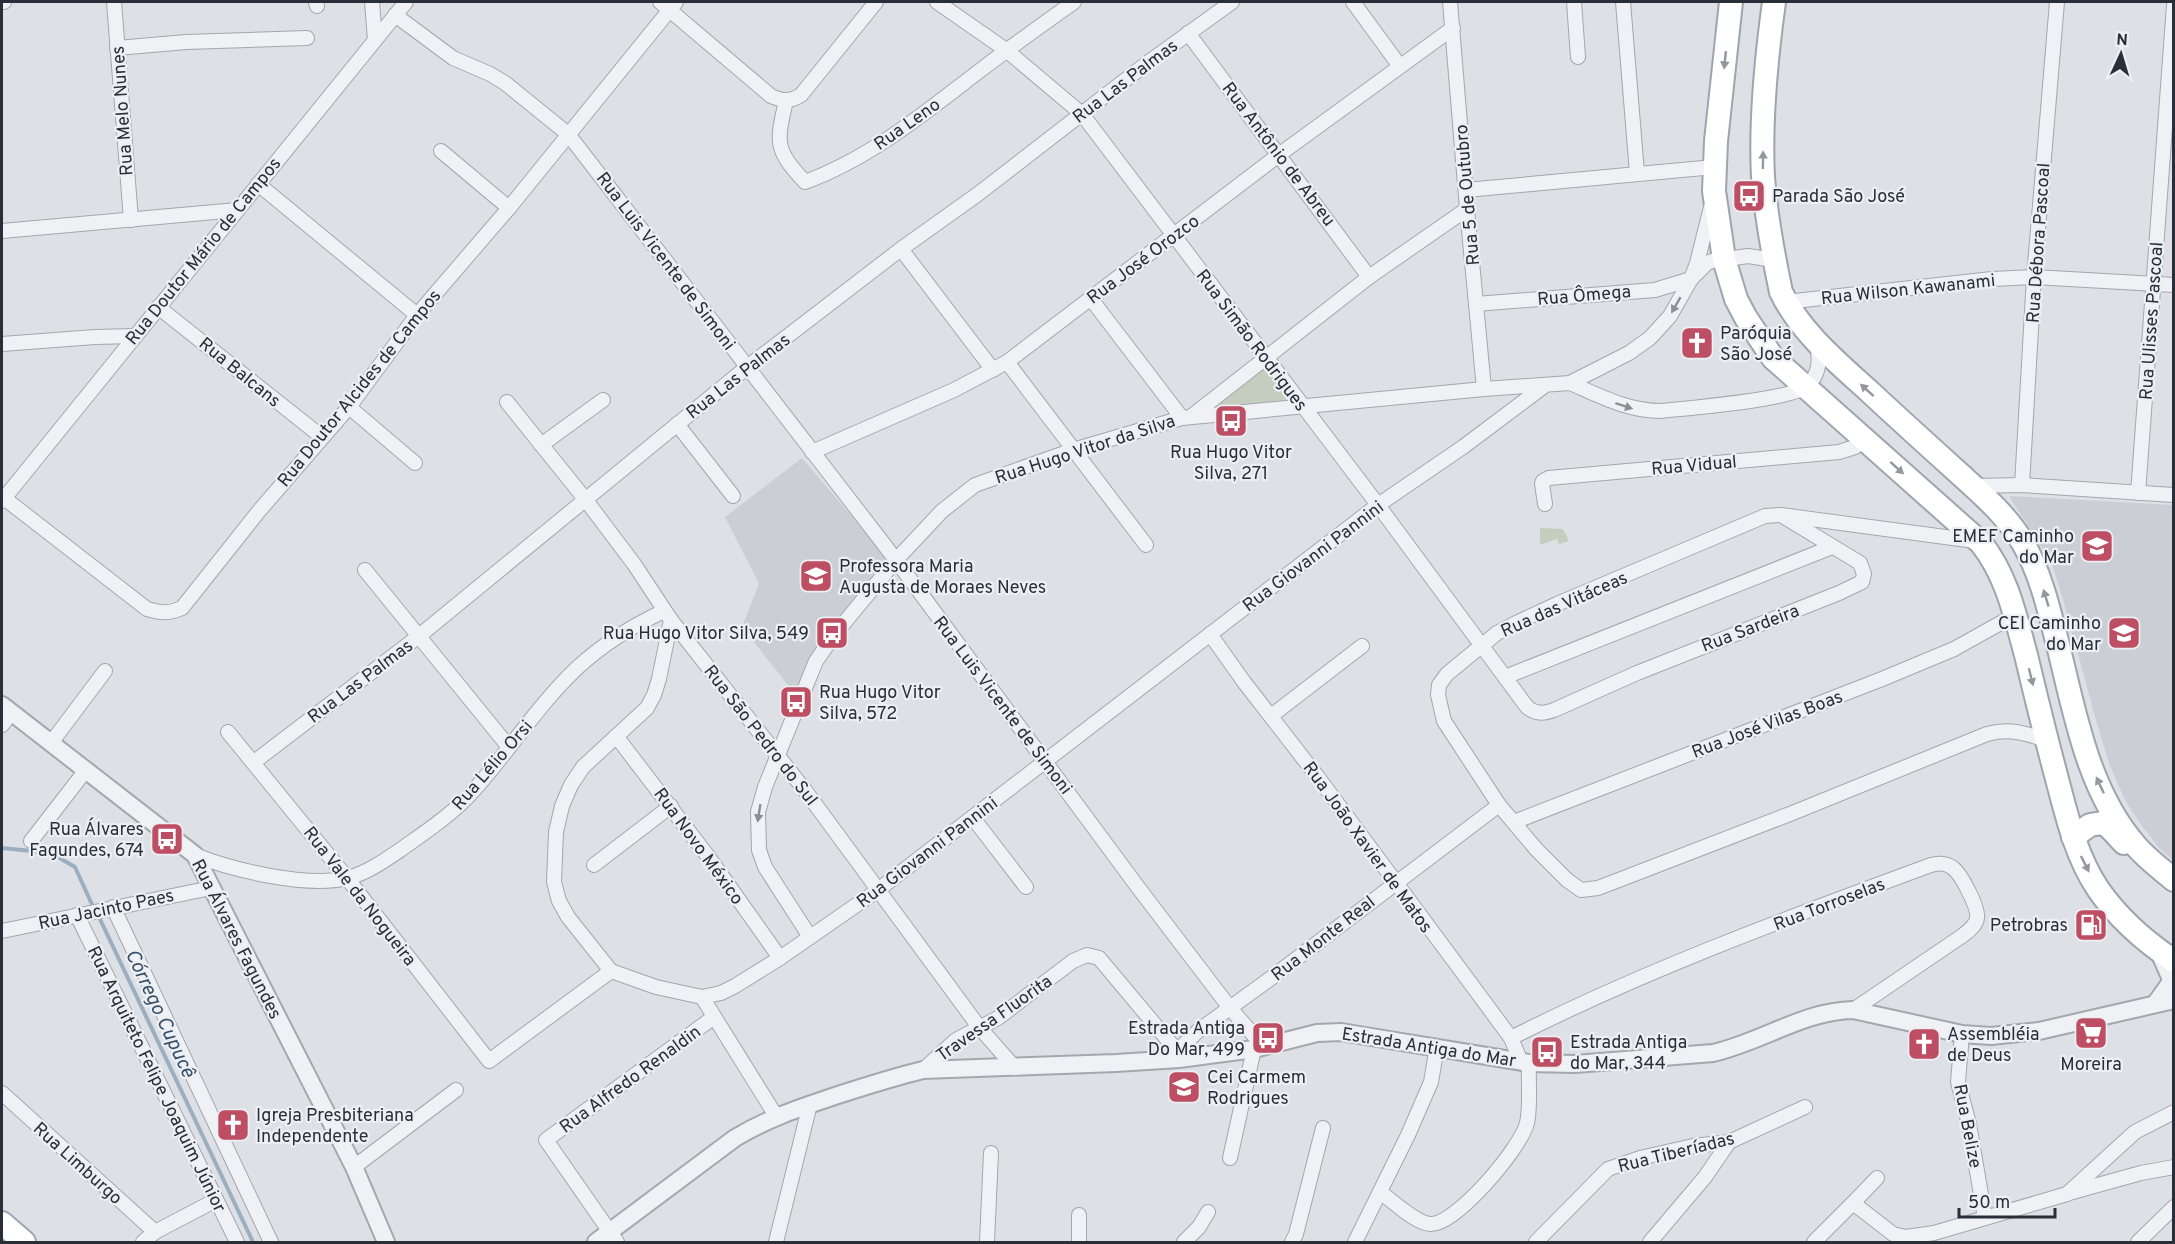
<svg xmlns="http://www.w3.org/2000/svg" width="2175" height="1244" viewBox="0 0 2175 1244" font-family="Overpass,sans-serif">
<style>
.built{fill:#cbcfd5}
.green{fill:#c3cebf}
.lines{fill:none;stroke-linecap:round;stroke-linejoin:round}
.stream{stroke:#9bafc1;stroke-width:4}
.minor-casing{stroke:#a3a7ae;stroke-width:16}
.tertiary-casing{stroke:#a3a7ae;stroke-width:20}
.primary-casing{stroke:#9da5af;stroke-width:26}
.minor{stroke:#eff1f4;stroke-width:14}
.tertiary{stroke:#eff1f4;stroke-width:16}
.primary{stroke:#fff;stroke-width:22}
.oneway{fill:#94979c}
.oneway2{fill:#8c9096}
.labels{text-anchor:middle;stroke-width:4.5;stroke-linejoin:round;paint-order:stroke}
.street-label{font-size:18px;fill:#282f39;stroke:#eceff3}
.poi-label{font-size:18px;fill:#282f39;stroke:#eceff3;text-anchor:start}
.water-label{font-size:20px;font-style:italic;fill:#374f68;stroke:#eceff3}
</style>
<rect width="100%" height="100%" fill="#dde0e5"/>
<g class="built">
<path d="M802,458L884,554L885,563L795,694L742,627L759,584L725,517Z"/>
<path d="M2009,496L2173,505V860L2159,848L2142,826L2126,802L2110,766L2097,724L2064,603L2052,564Z"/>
</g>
<g class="green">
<path d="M1263,368L1267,369L1286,394V402L1215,409L1213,405Z"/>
<path d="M1540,528L1563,529L1569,541L1559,544L1557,539L1540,545Z"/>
</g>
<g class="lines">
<g class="stream">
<path d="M2,848L51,853L75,867L94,909"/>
<path d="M98,915L253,1242"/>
</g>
<defs>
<g id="minor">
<path d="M2,2H4"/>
<path d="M114,2L131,220"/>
<path d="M316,2L317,6"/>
<path d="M372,2L375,40"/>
<path d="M660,2L771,96C782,101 790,102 801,95L876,2"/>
<path d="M937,2L1006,50L1082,114L1378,505L1527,707C1536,714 1543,714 1554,710L1637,673L1839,593L1862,582L1864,574L1860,563L1781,515"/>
<path d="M1353,2L1399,65"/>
<path d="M1450,2L1467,209L1484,389"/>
<path d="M1574,2L1578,57"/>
<path d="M1623,2L1637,173"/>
<path d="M395,15L453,58L490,74L505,83L568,134L896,560L1137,886L1230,1008L1264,1047"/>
<path d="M1188,33L1369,277"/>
<path d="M117,48L186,42L307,38"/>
<path d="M786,101C776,143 775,150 805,182C871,158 927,111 982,69C1012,46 1043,24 1074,2"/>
<path d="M441,151L509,208"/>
<path d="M258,184L417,315"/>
<path d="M1466,190L1714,167"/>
<path d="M2,231L237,210"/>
<path d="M901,249L993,370"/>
<path d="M1091,299L1182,418"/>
<path d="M1786,302L1992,279L2034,277L2174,285"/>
<path d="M1476,304L1655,290L1691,279L1707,263L1712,261L1748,256L1774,260"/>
<path d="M158,307L322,437"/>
<path d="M2,344L95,337L134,336"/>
<path d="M1007,362L1146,545"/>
<path d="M1570,383C1600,396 1628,411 1661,411C1688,408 1791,400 1807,386C1820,374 1820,360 1817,344"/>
<path d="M507,402L585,499L634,564L671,620L804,789L979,1027L1015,1068"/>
<path d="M349,407L415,463"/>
<path d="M1193,415L1369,277L1467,209"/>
<path d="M677,424L733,496"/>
<path d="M541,445L603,400"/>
<path d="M812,452L954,390L1007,362L1280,154L1453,28"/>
<path d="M2022,485L2034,277L2057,2"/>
<path d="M1973,486L2022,485L2174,495"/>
<path d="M2138,493L2174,5"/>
<path d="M4,498L147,609C161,613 168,614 182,608L259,511L349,407L417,315L509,208L676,2"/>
<path d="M2,501L406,2"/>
<path d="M1545,504L1542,484L1543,481L1549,478L1839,452L1855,447L1864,438"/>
<path d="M1975,541L1781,515L1765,516L1557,604L1516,623L1497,633L1447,674L1439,685L1438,695L1444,721L1499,805L1536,849L1567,880L1581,890L1598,888L1790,814L1987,734C2009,728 2025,733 2046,740"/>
<path d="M365,570L508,746"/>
<path d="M671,620L659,679L654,695L647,708L583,767L571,785L562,806L556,832L554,882L559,901L568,917L611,971L656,987L702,997L721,993L735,986L780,958L878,890L1378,505L1463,447L1543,387"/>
<path d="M1210,634L1244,682L1317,776L1511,1038L1521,1062"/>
<path d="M1505,677L1832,547"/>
<path d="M1271,716L1362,646"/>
<path d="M2,725L11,713"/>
<path d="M228,732L347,878L489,1061L611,971"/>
<path d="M616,736L707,855L780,958"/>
<path d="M51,743L105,671"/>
<path d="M254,762L419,636L746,368L901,249L978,194L1146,64L1232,2"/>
<path d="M973,818L1026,887"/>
<path d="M1514,822L1882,679L1954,649L2015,615"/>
<path d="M31,841L86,770"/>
<path d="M195,855C232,870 307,888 347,878C366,874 387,859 403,848C427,831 454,813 474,790C509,751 538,705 577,668C603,644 632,626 664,611"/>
<path d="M594,865L671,806"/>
<path d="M113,907L271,1242"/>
<path d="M77,915L237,1242"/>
<path d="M2,931L211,888"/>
<path d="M810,937L765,867L759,850L758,812L765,787L816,661L835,634L896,560L942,511L975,485L1073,450L1182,418L1484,389L1570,383L1629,353L1650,338L1670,316L1691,279L1697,263L1711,207"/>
<path d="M702,997L776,1116"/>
<path d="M1962,1034L1958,1082L1969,1124L1985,1218"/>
<path d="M1511,1038C1645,970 1790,917 1931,865C1938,863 1947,863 1953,868C1961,874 1979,908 1977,918C1976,926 1968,931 1962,936L1853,1010"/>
<path d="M1177,1051L1198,1031L1267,981L1499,805"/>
<path d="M923,1070L956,1040L998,1018L1073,961L1087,955L1099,958L1177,1051L1179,1058"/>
<path d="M2,1093L155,1232"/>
<path d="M1230,1158L1254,1049"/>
<path d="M354,1167L456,1090"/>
<path d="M1380,1192C1393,1201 1415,1223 1430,1224C1455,1226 1521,1148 1527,1123C1531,1105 1528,1082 1529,1063"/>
<path d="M2069,1193L2141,1173L2174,1167"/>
<path d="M1853,1203L1877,1178"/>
<path d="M143,1242L155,1232L216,1200"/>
<path d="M617,1242L546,1140L714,1017"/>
<path d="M776,1242L810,1104"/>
<path d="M987,1242L991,1153"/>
<path d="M1079,1242V1215"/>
<path d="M1184,1242L1199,1227L1208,1212"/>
<path d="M1292,1242L1296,1234L1323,1128"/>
<path d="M1355,1242L1408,1135L1431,1082L1437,1047"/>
<path d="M1536,1242L1608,1169L1640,1158L1693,1146L1729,1142L1805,1107"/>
<path d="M1650,1242L1705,1177L1729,1142"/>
<path d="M1814,1242L1853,1203L1893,1234L1906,1237L1934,1233L2067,1194L2135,1132L2174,1112"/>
<path d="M2138,1242L2174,1207"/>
</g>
<g id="tertiary">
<path d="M2,705L195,855L354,1167L386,1242"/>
<path d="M2155,1004L2170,983V977L2158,950"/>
<path d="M596,1242L735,1138C768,1118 802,1107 838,1095C866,1086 894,1077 923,1070L1116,1063L1179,1059L1254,1049L1317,1033L1341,1032L1529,1063L1575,1064L1713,1053C1762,1042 1803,1011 1853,1010L1962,1034L1991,1036L2039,1031L2174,1000"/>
</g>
<g id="primary">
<path d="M1731,2L1716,141L1714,191L1724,259L1736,299L1746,318L1773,358L1981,543C2007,576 2015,615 2026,655C2036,697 2046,738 2057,779C2067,817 2076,856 2098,889C2118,918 2144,941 2174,961"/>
<path d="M1774,2C1766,60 1760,119 1763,177C1766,216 1773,254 1781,292C1801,333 1838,363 1871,393C1901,421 1931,448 1962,476C1983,495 2008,517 2023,543C2041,574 2049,610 2058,645C2075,714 2088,791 2136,846C2147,859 2161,869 2174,880"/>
<path d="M2073,837L2090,825L2102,823L2109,827L2124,843"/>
<path d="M2,1223L24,1242"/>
</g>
</defs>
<use href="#minor" class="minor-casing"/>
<use href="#tertiary" class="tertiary-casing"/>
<use href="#primary" class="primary-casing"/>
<use href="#minor" class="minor"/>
<use href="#tertiary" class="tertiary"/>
<use href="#primary" class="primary"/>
</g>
<defs><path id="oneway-solid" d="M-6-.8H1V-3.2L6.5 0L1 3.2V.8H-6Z" transform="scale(1.5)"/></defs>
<g class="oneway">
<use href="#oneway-solid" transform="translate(1725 60) rotate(96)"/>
<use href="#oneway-solid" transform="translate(1763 160) rotate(-89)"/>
<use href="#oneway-solid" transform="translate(1867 390) rotate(-138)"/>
<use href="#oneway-solid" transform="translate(1897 468) rotate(42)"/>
<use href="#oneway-solid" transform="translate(2046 598) rotate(-107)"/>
<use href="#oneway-solid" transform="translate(2031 677) rotate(76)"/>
<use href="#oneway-solid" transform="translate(2100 785) rotate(-115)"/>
<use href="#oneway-solid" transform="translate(2085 864) rotate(63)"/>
</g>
<g class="oneway2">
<use href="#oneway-solid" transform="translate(1676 305) rotate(120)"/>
<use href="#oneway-solid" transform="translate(1624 406) rotate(18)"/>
<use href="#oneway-solid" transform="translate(759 813) rotate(99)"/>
</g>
<defs>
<symbol id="bus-square" viewBox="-11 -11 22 22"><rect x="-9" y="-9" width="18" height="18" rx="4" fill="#be4e63" stroke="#eceff3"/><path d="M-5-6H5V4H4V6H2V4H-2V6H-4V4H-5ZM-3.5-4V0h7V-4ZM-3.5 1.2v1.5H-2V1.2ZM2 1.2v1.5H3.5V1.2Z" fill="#fff"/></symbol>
<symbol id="church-square" viewBox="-11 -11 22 22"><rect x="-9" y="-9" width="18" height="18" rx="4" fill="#be4e63" stroke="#eceff3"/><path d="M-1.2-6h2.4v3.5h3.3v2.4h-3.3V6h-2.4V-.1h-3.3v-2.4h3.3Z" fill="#fff"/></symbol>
<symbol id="school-square" viewBox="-11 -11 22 22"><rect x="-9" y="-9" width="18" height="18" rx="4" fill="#be4e63" stroke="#eceff3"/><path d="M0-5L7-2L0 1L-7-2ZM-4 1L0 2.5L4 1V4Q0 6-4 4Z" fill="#fff"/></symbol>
<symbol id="fuel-square" viewBox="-11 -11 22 22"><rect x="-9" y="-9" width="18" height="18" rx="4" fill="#be4e63" stroke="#eceff3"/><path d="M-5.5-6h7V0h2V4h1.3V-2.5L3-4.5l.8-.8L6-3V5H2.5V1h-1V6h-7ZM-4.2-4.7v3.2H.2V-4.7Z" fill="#fff"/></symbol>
<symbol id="supermarket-square" viewBox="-11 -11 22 22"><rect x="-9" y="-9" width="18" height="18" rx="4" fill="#be4e63" stroke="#eceff3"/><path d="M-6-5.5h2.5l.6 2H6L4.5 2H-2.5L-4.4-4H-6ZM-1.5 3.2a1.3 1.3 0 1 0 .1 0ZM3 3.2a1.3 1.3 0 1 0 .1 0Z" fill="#fff"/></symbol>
</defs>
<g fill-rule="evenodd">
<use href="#bus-square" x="1730" y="177" width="38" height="38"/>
<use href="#church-square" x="1678" y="324" width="38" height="38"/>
<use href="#bus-square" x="1212" y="402" width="38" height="38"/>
<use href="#school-square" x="2078" y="527" width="38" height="38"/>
<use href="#school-square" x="797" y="557" width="38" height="38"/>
<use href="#bus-square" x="813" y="614" width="38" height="38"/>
<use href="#school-square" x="2105" y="614" width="38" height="38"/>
<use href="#bus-square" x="777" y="683" width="38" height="38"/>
<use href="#bus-square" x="148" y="820" width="38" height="38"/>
<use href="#fuel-square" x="2072" y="906" width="38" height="38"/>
<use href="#supermarket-square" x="2072" y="1014" width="38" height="38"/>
<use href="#bus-square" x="1249" y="1019" width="38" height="38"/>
<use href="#church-square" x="1905" y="1025" width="38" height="38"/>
<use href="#bus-square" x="1528" y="1033" width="38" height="38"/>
<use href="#school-square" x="1165" y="1068" width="38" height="38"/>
<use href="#church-square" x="214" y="1106" width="38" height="38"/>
</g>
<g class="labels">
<g class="street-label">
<text transform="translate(1125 81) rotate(-37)" y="6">Rua Las Palmas</text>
<text transform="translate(122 111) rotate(-94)" y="6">Rua Melo Nunes</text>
<text transform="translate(907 124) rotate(-35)" y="6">Rua Leno</text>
<text transform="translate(1279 154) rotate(53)" y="6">Rua Antônio de Abreu</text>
<text transform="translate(1467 195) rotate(-95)" y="6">Rua 5 de Outubro</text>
<text transform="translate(2038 243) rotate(-86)" y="6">Rua Débora Pascoal</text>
<text transform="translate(203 251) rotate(-51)" y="6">Rua Doutor Mário de Campos</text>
<text transform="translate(1143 259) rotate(-37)" y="6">Rua José Orozco</text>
<text transform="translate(666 261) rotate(53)" y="6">Rua Luis Vicente de Simoni</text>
<text transform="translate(1908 289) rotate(-6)" y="6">Rua Wilson Kawanami</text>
<text transform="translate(1584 295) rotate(-5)" y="6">Rua Ômega</text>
<text transform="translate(2151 321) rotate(-86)" y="6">Rua Ulisses Pascoal</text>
<text transform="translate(1252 340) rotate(53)" y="6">Rua Simão Rodrigues</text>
<text transform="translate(240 372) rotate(39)" y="6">Rua Balcans</text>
<text transform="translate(738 376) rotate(-38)" y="6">Rua Las Palmas</text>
<text transform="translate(359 388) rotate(-51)" y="6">Rua Doutor Alcides de Campos</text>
<text transform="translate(1085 449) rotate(-18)" y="6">Rua Hugo Vitor da Silva</text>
<text transform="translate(1694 465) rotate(-5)" y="6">Rua Vidual</text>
<text transform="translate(1313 556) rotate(-37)" y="6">Rua Giovanni Pannini</text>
<text transform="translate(1564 604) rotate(-24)" y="6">Rua das Vitáceas</text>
<text transform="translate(1750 628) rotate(-21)" y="6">Rua Sardeira</text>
<text transform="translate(360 681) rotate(-37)" y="6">Rua Las Palmas</text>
<text transform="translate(1003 705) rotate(53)" y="6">Rua Luis Vicente de Simoni</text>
<text transform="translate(1767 724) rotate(-21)" y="6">Rua José Vilas Boas</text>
<text transform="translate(761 735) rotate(52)" y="6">Rua São Pedro do Sul</text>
<text transform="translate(492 765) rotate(-49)" y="6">Rua Lélio Orsi</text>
<text transform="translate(699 846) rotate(54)" y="6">Rua Novo México</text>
<text transform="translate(1368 847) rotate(54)" y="6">Rua João Xavier de Matos</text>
<text transform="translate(927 852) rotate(-37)" y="6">Rua Giovanni Pannini</text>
<text transform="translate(360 896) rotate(52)" y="6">Rua Vale da Nogueira</text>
<text transform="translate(1829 904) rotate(-21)" y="6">Rua Torroselas</text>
<text transform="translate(106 909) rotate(-12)" y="6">Rua Jacinto Paes</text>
<text transform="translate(1323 938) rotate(-38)" y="6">Rua Monte Real</text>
<text transform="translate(237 939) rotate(63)" y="6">Rua Álvares Fagundes</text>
<text transform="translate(994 1018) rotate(-35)" y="6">Travessa Fluorita</text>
<text transform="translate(1429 1047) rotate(9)" y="6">Estrada Antiga do Mar</text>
<text transform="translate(157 1079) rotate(64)" y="6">Rua Arquiteto Felipe Joaquim Júnior</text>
<text transform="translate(630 1079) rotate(-36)" y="6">Rua Alfredo Renaldin</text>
<text transform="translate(1968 1126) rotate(79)" y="6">Rua Belize</text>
<text transform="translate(1676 1152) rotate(-14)" y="6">Rua Tiberíadas</text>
<text transform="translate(78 1163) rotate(42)" y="6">Rua Limburgo</text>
</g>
<g class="poi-label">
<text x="1772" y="202">Parada São José</text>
<text x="1720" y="339">Paróquia<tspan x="1720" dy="21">São José</tspan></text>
<text x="1231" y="458" text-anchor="middle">Rua Hugo Vitor<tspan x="1231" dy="21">Silva, 271</tspan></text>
<text x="2074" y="542" text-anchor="end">EMEF Caminho<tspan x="2074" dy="21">do Mar</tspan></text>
<text x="839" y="572">Professora Maria<tspan x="839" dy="21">Augusta de Moraes Neves</tspan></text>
<text x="2101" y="629" text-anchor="end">CEI Caminho<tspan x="2101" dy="21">do Mar</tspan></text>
<text x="809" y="639" text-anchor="end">Rua Hugo Vitor Silva, 549</text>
<text x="819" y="698">Rua Hugo Vitor<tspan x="819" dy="21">Silva, 572</tspan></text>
<text x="144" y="835" text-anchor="end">Rua Álvares<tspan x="144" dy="21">Fagundes, 674</tspan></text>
<text x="2068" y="931" text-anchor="end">Petrobras</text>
<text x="1245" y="1034" text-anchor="end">Estrada Antiga<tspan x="1245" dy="21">Do Mar, 499</tspan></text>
<text x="1947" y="1040">Assembléia<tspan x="1947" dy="21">de Deus</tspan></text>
<text x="1570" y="1048">Estrada Antiga<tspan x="1570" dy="21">do Mar, 344</tspan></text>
<text x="2091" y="1070" text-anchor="middle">Moreira</text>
<text x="1207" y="1083">Cei Carmem<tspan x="1207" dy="21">Rodrigues</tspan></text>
<text x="256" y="1121">Igreja Presbiteriana<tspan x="256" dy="21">Independente</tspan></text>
</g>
<g class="water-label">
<text transform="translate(161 1013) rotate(65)" y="7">Córrego Cupucê</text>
</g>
</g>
<rect width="2175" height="1244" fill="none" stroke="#282f39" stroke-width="6"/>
<g transform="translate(2121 54) rotate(4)" stroke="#eceff3" stroke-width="4.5" paint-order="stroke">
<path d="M0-4.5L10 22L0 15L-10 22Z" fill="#282f39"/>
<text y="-9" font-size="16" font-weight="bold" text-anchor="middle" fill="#282f39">N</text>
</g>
<path d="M1959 1208v9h96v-9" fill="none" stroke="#282f39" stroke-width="3"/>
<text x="1968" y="1208" font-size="18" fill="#282f39" stroke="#eceff3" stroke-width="4.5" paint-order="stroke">50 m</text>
</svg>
